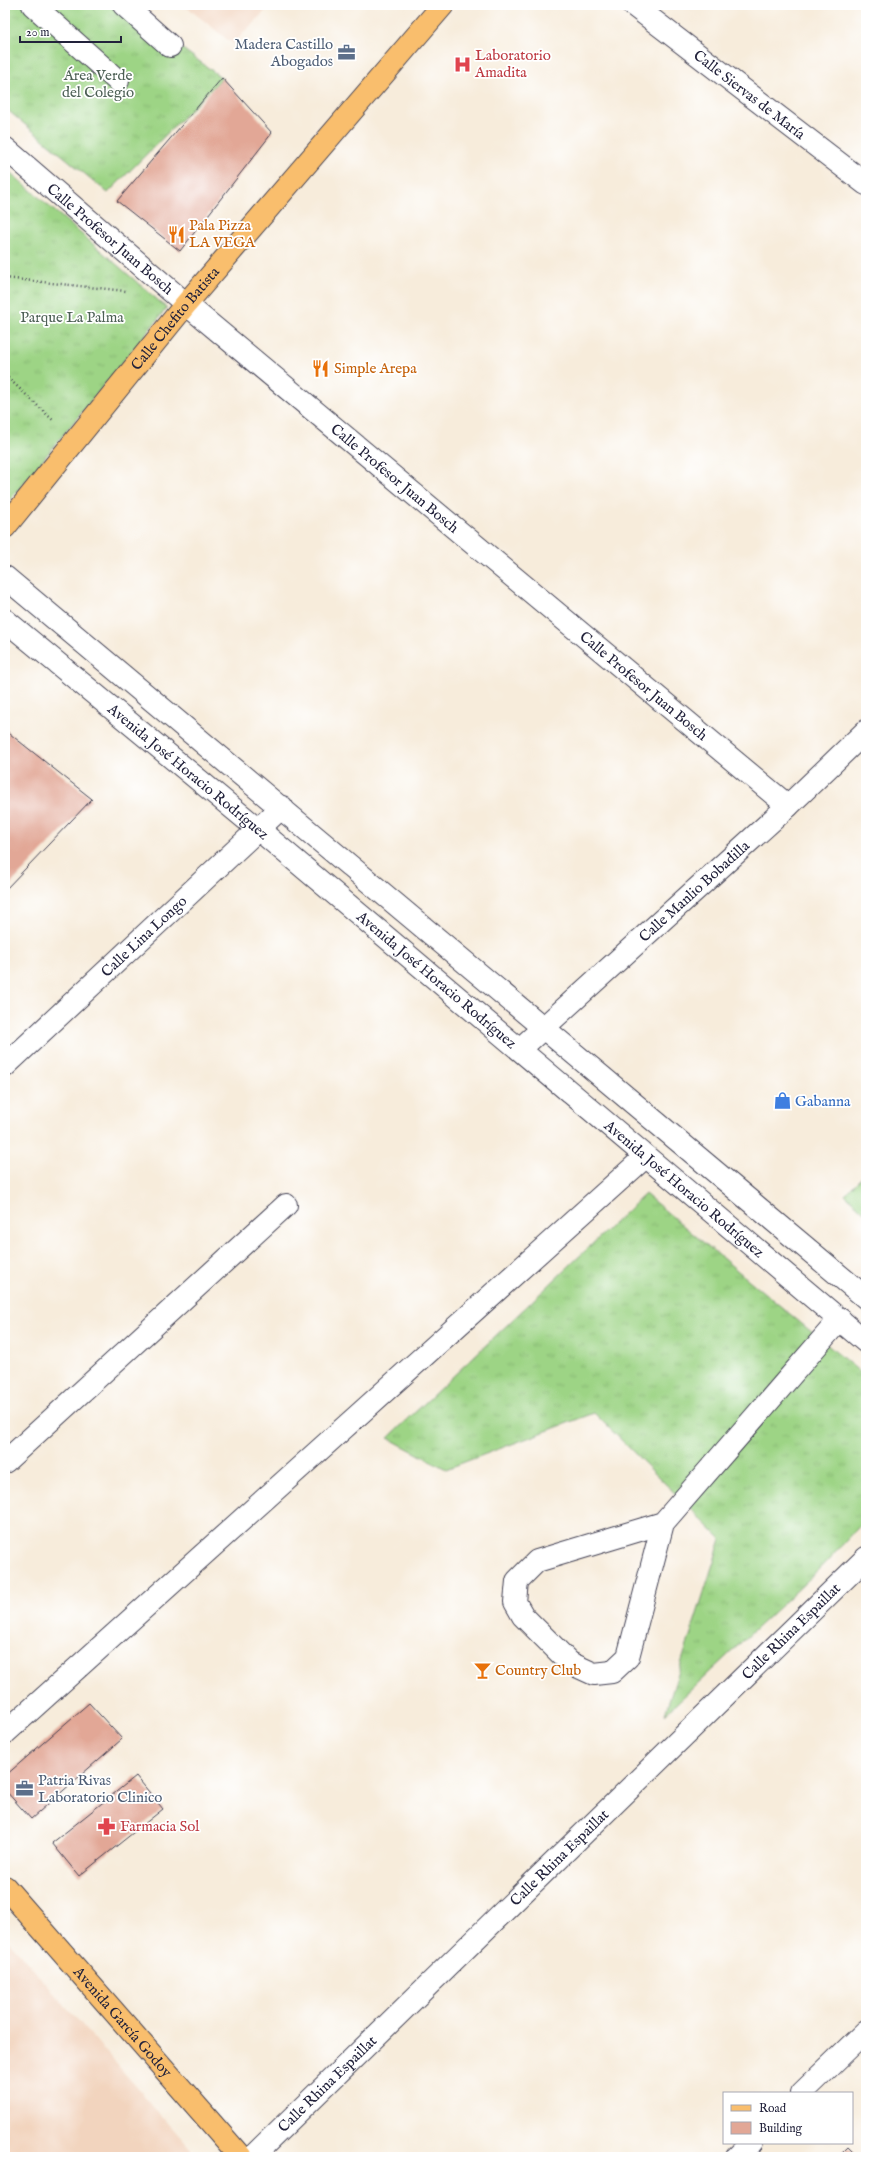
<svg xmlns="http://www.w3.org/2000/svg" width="871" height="2162" viewBox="0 0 871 2162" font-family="'IM FELL English',serif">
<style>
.built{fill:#f2d4be}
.grass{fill:url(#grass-tufts);stroke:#607b60}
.garden{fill:#9dd485;stroke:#607b60}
.building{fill:#e2a796}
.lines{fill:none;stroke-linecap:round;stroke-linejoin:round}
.minor-casing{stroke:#424053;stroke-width:24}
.major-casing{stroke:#424053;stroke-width:24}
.path{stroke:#424053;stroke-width:2.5;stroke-dasharray:1 3;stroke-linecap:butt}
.minor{stroke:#fff;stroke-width:22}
.major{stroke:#f9be6d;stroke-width:22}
.labels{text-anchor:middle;stroke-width:3.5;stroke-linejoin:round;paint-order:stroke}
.service-label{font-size:15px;fill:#4e5e75;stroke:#fff;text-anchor:end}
.health-label{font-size:15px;fill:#be3a42;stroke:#fff;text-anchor:start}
.park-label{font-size:15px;fill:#4d6055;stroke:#fff}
.street-label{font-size:15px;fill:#22223b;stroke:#fff}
.food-label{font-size:15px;fill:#c56008;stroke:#fff;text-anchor:start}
.shop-label{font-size:15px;fill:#366cbe;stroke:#fff;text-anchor:start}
</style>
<defs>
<pattern id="grass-tufts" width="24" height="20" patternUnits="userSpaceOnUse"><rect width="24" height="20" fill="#9dd485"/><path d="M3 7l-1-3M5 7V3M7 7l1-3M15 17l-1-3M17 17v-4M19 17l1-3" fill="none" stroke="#87b674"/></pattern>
</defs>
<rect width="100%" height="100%" fill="#fff"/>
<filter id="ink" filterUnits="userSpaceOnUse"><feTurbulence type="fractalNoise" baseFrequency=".025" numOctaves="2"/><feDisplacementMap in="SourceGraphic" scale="8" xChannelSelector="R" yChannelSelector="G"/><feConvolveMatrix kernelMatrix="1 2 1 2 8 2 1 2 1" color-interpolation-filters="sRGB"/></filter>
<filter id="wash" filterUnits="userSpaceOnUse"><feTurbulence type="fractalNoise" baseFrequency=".012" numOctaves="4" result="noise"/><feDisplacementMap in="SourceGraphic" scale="16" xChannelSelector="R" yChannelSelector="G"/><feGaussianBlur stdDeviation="0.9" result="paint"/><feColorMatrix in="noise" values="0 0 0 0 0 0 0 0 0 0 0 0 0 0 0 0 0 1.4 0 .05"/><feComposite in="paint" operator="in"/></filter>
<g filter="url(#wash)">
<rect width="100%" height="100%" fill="#f7ecdb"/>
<g class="built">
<path d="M184,5H271L233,44Z"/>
<path d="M5,1937L198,2157H5Z"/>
</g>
<g class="grass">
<path d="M5,5H123L222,78L108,193L5,108Z"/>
<path d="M5,168L167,308L5,506Z"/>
<path d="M645,1194L866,1377V1519L823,1566L665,1714L721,1539L594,1413L446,1469L388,1438Z"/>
</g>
<path class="garden" d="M866,1173V1214L845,1194Z"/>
<g id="blocks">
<g class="building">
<path d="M222,78L272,133L180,251L117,201Z"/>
<path d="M5,730L92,799L5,890Z"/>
<path d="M89,1703L122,1739L31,1819L5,1790V1776Z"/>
<path d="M136,1776L163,1809L79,1876L52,1843Z"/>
<path d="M848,2147L858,2157H838Z"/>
</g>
</g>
</g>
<g filter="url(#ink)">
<use href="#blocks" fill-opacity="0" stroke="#424053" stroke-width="1"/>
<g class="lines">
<defs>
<g id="minor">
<path d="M33,5L118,81"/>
<path d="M124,5L170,46"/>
<path id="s1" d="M633,5L866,184"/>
<path id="s2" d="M5,148L186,304L788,806"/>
<path d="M5,577L866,1298"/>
<path id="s3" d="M5,620L258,829L866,1342"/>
<path id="s4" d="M520,1049L788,806L866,731"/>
<path id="s5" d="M5,1066L282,807"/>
<path d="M5,1462L286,1205"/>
<path d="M663,1523L537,1561L517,1581L515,1602L523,1616L570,1663L594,1674L612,1672L628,1657L663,1523L840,1319"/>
<path d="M5,1733L645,1157"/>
<path d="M802,2093L866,2031"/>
<path id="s6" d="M252,2157L866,1558"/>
<path d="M737,2157L751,2143"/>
</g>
<g id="major">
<path id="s7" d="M5,527L186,304L443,5"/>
<path id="s8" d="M5,1887L241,2157"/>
</g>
</defs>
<use href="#minor" class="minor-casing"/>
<use href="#major" class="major-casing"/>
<g class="path">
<path d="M5,278L126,291"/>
<path d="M5,375L54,421"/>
</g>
<use href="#minor" class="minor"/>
<use href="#major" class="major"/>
</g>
</g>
<defs>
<symbol id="office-bare" viewBox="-9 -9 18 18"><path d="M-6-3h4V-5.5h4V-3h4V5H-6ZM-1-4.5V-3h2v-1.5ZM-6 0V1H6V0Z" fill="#5c6f8a" stroke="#fff" stroke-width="2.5" paint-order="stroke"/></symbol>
<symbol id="hospital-bare" viewBox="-9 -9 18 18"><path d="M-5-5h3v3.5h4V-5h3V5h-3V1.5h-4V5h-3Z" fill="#e0444e" stroke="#fff" stroke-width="2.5" paint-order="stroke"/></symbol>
<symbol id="restaurant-bare" viewBox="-9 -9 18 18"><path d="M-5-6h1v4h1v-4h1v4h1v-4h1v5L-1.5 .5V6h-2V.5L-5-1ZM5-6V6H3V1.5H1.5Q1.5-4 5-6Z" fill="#e8710a" stroke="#fff" stroke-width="2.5" paint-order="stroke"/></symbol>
<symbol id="shop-bare" viewBox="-9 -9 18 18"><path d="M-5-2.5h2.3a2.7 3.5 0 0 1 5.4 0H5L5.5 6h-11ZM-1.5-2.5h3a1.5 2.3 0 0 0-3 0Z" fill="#3f7fe0" stroke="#fff" stroke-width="2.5" paint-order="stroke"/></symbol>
<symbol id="bar-bare" viewBox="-9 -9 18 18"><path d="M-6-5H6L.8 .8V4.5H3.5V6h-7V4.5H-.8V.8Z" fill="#e8710a" stroke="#fff" stroke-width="2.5" paint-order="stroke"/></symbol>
<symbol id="pharmacy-bare" viewBox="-9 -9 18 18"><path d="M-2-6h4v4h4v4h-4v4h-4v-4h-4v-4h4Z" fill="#e0444e" stroke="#fff" stroke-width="2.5" paint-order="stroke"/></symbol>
</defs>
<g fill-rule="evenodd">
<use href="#office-bare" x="334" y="40" width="25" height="25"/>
<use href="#hospital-bare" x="450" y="52" width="25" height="25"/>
<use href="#restaurant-bare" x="164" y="222" width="25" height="25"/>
<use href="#restaurant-bare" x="308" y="356" width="25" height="25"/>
<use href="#shop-bare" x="770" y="1088" width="25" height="25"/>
<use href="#bar-bare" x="470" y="1658" width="25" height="25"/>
<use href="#office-bare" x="12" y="1776" width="25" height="25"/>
<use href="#pharmacy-bare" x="94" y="1814" width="25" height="25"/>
</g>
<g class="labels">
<g class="service-label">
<text x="333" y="49">Madera Castillo<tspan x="333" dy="17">Abogados</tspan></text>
<text x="38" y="1785" text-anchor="start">Patria Rivas<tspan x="38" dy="17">Laboratorio Clinico</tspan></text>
</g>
<g class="health-label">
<text x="475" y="60">Laboratorio<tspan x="475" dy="17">Amadita</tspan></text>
<text x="120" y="1831">Farmacia Sol</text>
</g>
<g class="park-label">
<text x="98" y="80">Área Verde<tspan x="98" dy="17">del Colegio</tspan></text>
<text x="72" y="322">Parque La Palma</text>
</g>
<g class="street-label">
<text dy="5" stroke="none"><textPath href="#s1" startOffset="147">Calle Siervas de María</textPath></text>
<text dy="5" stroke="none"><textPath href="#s2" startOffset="139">Calle Profesor Juan Bosch</textPath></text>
<text dy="5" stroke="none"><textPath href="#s7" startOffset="269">Calle Chefito Batista</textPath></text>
<text dy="5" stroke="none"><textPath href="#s2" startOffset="511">Calle Profesor Juan Bosch</textPath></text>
<text dy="5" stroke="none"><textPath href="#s2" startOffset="835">Calle Profesor Juan Bosch</textPath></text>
<text dy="5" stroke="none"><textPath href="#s3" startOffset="238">Avenida José Horacio Rodríguez</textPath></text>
<text dy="5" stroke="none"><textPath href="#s4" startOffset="235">Calle Manlio Bobadilla</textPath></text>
<text dy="5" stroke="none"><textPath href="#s5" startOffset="190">Calle Lina Longo</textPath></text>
<text dy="5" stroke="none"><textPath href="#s3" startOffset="562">Avenida José Horacio Rodríguez</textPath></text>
<text dy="5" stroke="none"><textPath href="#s3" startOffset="886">Avenida José Horacio Rodríguez</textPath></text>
<text dy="5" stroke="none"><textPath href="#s6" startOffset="753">Calle Rhina Espaillat</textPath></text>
<text dy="5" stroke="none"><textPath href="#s6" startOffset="429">Calle Rhina Espaillat</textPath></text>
<text dy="5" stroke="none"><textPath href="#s8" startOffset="179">Avenida García Godoy</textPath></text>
<text dy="5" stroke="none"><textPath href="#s6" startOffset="105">Calle Rhina Espaillat</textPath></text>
</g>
<g class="food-label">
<text x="189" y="230">Pala Pizza<tspan x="189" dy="17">LA VEGA</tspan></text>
<text x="334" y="373">Simple Arepa</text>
<text x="495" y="1675">Country Club</text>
</g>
<g class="shop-label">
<text x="795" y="1106">Gabanna</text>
</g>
</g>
<rect width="871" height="2162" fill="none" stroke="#fff" stroke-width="20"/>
<rect x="723" y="2092" width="130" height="52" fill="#ffffff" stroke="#a7a7b1"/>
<rect x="731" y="2105" width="20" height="6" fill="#f9be6d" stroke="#a7a7b1"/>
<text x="759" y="2112" font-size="12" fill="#22223b">Road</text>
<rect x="731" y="2122" width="20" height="12" fill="#e2a796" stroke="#a7a7b1"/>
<text x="759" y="2132" font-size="12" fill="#22223b">Building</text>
<path d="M20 36v6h101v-6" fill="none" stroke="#22223b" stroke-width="2"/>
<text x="26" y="36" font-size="12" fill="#22223b" stroke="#ffffff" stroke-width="3" paint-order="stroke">20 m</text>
</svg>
